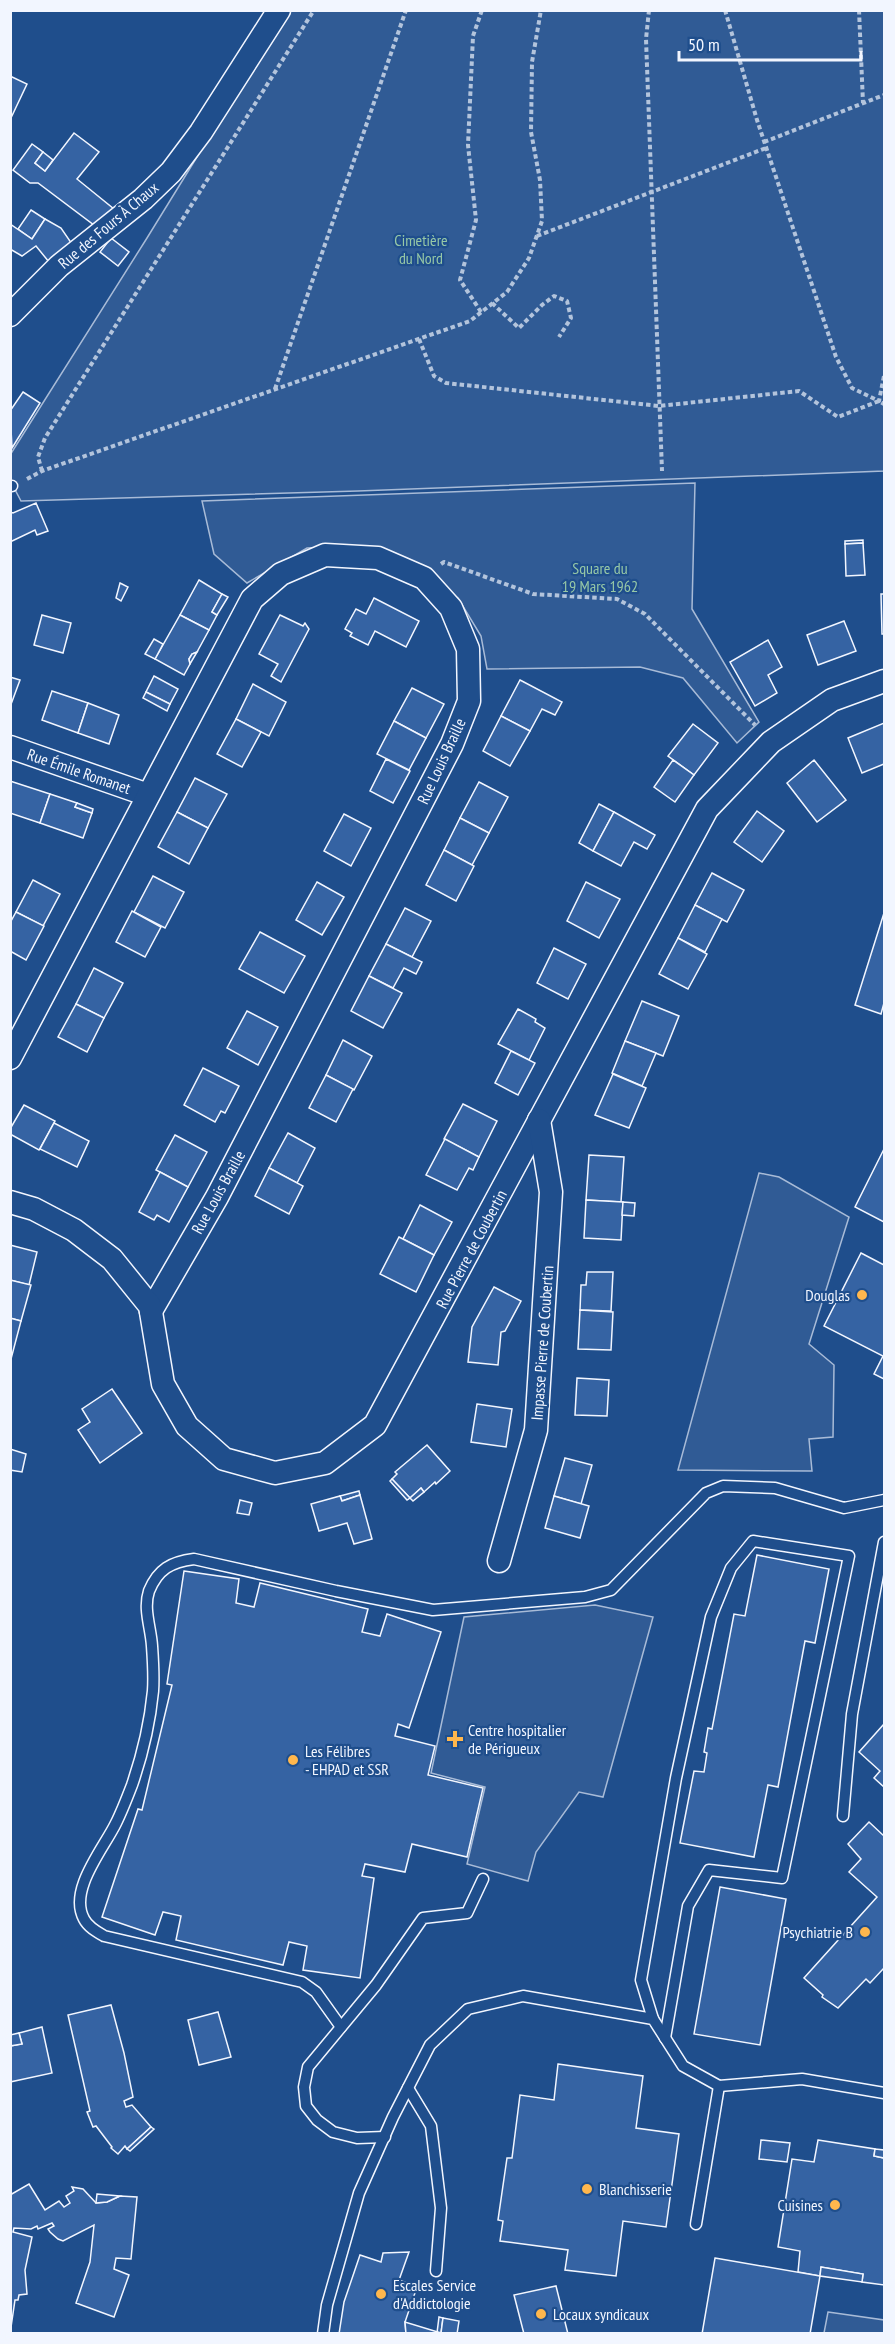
<svg xmlns="http://www.w3.org/2000/svg" width="895" height="2344" viewBox="0 0 895 2344" font-family="'PT Sans Narrow',sans-serif">
<style>
.built{fill:#305b95;stroke:#a8bbd7;stroke-width:1.5}
.building{fill:#3563a3;stroke:#f2f6ff;stroke-width:1.5}
.lines{fill:none;stroke-linecap:round;stroke-linejoin:round}
.service-casing{stroke:#f2f6ff;stroke-width:13}
.minor-casing{stroke:#f2f6ff;stroke-width:25}
.path{stroke:#b3c4dc;stroke-width:4;stroke-dasharray:4.5 3;stroke-linecap:butt}
.service{stroke:#1f4e8c;stroke-width:10}
.minor{stroke:#1f4e8c;stroke-width:22}
.poi-dot{fill:#ffb74d;stroke:#1f4e8c;stroke-width:2}
.labels{text-anchor:middle;stroke-width:4.5;stroke-linejoin:round;paint-order:stroke}
.street-label{font-size:16px;fill:#f2f6ff;stroke:#1f4e8c}
.park-label{font-size:16px;fill:#97c8a6;stroke:#1f4e8c}
.poi-label{font-size:16px;fill:#f2f6ff;stroke:#1f4e8c;text-anchor:start}
</style>
<rect width="100%" height="100%" fill="#1f4e8c"/>
<g class="built">
<path d="M287,11H884V471L358,491L21,501L11,482L10,455L147,238Z"/>
<path d="M695,483L692,609L759,722L737,743L683,678L640,667L487,669L481,636L458,598L399,560L356,546L307,548L247,583L214,554L202,501Z"/>
<path d="M759,1173L779,1177L849,1217L809,1344L834,1365L833,1437L809,1439L812,1471L678,1470Z"/>
<path d="M595,1605L653,1617L603,1797L579,1792L536,1852L528,1881L467,1864L485,1787L431,1773L464,1617Z"/>
<path d="M828,2312L884,2320V2333H824Z"/>
</g>
<g class="building">
<path d="M10,76L27,84L10,120Z"/>
<path d="M74,133L99,152L77,179L114,209L94,225L38,183H30L13,170L32,144L43,152L35,163L45,171Z"/>
<path d="M43,152L53,160L45,171L35,163Z"/>
<path d="M31,210L45,219L32,239L18,229Z"/>
<path d="M45,219L61,228L72,244L49,262L36,246L22,256L10,249V224L32,239Z"/>
<path d="M111,238L129,252L118,266L100,252Z"/>
<path d="M23,392L40,403L12,448L10,411Z"/>
<path d="M36,503L48,531L37,535L35,530L10,542V512L13,513Z"/>
<path d="M863,540V543L845,544V541Z"/>
<path d="M863,543L865,575L846,576L845,544Z"/>
<path d="M199,580L222,594L212,612L217,615L209,630L180,615Z"/>
<path d="M120,583L128,587L121,601L116,598Z"/>
<path d="M222,594L228,597L217,615L212,612Z"/>
<path d="M881,594H884V634H882Z"/>
<path d="M374,598L419,621L406,647L375,631L368,645L350,636L352,633L345,629L356,609L366,614Z"/>
<path d="M42,615L71,623L63,653L34,645Z"/>
<path d="M180,615L209,630L197,652L192,654L189,659L190,664L184,675L155,659Z"/>
<path d="M280,615L303,626L305,623L309,629L281,682L271,676L278,664L259,654Z"/>
<path d="M844,621L856,651L818,665L807,635Z"/>
<path d="M154,639L163,644L155,659L145,654Z"/>
<path d="M768,640L782,667L768,675L777,693L755,706L730,662Z"/>
<path d="M197,652L190,664L189,659L192,654Z"/>
<path d="M154,676L178,689L170,704L146,692Z"/>
<path d="M10,677L20,680L10,707Z"/>
<path d="M520,680L562,702L555,715L542,709L530,731L501,716Z"/>
<path d="M253,684L286,702L269,736L236,719Z"/>
<path d="M412,688L444,704L426,738L394,721Z"/>
<path d="M52,691L88,703L78,733L42,720Z"/>
<path d="M146,692L170,704L167,711L143,698Z"/>
<path d="M88,703L119,715L109,744L78,733Z"/>
<path d="M501,716L530,731L510,766L483,751Z"/>
<path d="M236,719L261,732L242,767L217,754Z"/>
<path d="M394,721L426,738L409,770L377,754Z"/>
<path d="M884,723V764L862,773L848,738Z"/>
<path d="M693,724L718,743L694,775L668,756Z"/>
<path d="M386,759L410,771L393,803L370,791Z"/>
<path d="M673,760L694,775L675,802L654,787Z"/>
<path d="M814,760L846,800L817,822L787,783Z"/>
<path d="M195,778L227,794L208,828L177,812Z"/>
<path d="M10,781L50,794L40,823L10,813Z"/>
<path d="M479,782L508,797L489,833L460,818Z"/>
<path d="M50,794L77,803L75,807L92,813L83,838L40,823Z"/>
<path d="M77,803L93,809L92,813L75,807Z"/>
<path d="M599,804L614,812L593,851L579,843Z"/>
<path d="M757,811L784,831L762,862L734,842Z"/>
<path d="M177,812L208,828L189,864L158,847Z"/>
<path d="M614,812L655,835L647,849L634,842L621,866L593,851Z"/>
<path d="M344,814L371,828L351,866L324,851Z"/>
<path d="M460,818L489,833L472,865L444,850Z"/>
<path d="M444,850L474,866L456,901L426,885Z"/>
<path d="M712,873L744,890L727,922L695,905Z"/>
<path d="M153,876L184,892L165,928L134,912Z"/>
<path d="M33,880L60,894L43,926L16,912Z"/>
<path d="M317,882L344,897L322,935L296,920Z"/>
<path d="M586,882L620,899L599,938L567,921Z"/>
<path d="M695,905L722,919L705,952L678,938Z"/>
<path d="M405,908L431,921L412,957L386,944Z"/>
<path d="M132,911L161,927L145,957L116,942Z"/>
<path d="M16,912L44,926L26,960L10,951V923Z"/>
<path d="M884,913V1003L881,1014L855,1005Z"/>
<path d="M260,932L305,956L284,993L239,969Z"/>
<path d="M678,938L707,954L688,989L659,974Z"/>
<path d="M386,944L422,962L416,974L404,968L393,988L369,976Z"/>
<path d="M554,948L586,964L568,999L537,983Z"/>
<path d="M94,968L123,983L104,1018L76,1004Z"/>
<path d="M369,976L402,993L383,1028L351,1011Z"/>
<path d="M642,1001L679,1016L663,1056L625,1041Z"/>
<path d="M76,1004L104,1018L87,1052L58,1037Z"/>
<path d="M518,1009L536,1019L535,1022L545,1028L529,1060L498,1044Z"/>
<path d="M247,1011L278,1027L258,1065L227,1048Z"/>
<path d="M343,1040L372,1056L354,1090L326,1075Z"/>
<path d="M625,1041L656,1053L642,1086L612,1073Z"/>
<path d="M511,1051L535,1063L518,1095L495,1083Z"/>
<path d="M203,1068L239,1086L225,1113L221,1111L215,1122L184,1105Z"/>
<path d="M613,1074L646,1088L629,1128L595,1115Z"/>
<path d="M326,1075L353,1089L336,1122L309,1108Z"/>
<path d="M463,1104L497,1121L479,1157L444,1139Z"/>
<path d="M24,1105L55,1121L39,1150L10,1134V1129Z"/>
<path d="M54,1123L89,1141L77,1167L40,1149Z"/>
<path d="M288,1133L315,1148L297,1183L269,1168Z"/>
<path d="M175,1135L207,1152L188,1187L156,1170Z"/>
<path d="M445,1139L479,1157L473,1170L469,1168L457,1190L426,1175Z"/>
<path d="M884,1149V1222L855,1207Z"/>
<path d="M589,1155L624,1157L621,1202L586,1200Z"/>
<path d="M269,1168L303,1186L289,1214L255,1196Z"/>
<path d="M160,1172L188,1187L169,1222L157,1215L154,1220L139,1212Z"/>
<path d="M586,1200L623,1202L621,1240L584,1238Z"/>
<path d="M623,1202L635,1203L634,1216L622,1215Z"/>
<path d="M420,1205L452,1222L434,1255L403,1239Z"/>
<path d="M399,1237L434,1255L416,1292L380,1274Z"/>
<path d="M10,1245L37,1252L29,1285L10,1280Z"/>
<path d="M861,1253L884,1265V1379L874,1374L883,1356L824,1326Z"/>
<path d="M587,1272H613L611,1311L580,1310L581,1285H586Z"/>
<path d="M10,1280L31,1285L21,1321L10,1318Z"/>
<path d="M494,1287L521,1301L505,1331L501,1332L498,1365L468,1362L472,1327Z"/>
<path d="M580,1310L613,1312L611,1350L578,1349Z"/>
<path d="M10,1318L21,1321L11,1359H10Z"/>
<path d="M577,1378L609,1380L607,1416L575,1415Z"/>
<path d="M112,1389L142,1433L100,1463L78,1430L90,1422L82,1409Z"/>
<path d="M477,1404L512,1409L506,1447L471,1442Z"/>
<path d="M427,1445L450,1471L436,1484L435,1482L424,1492L421,1488L410,1498L392,1479L397,1474L395,1472Z"/>
<path d="M10,1449L26,1454L22,1472L10,1470Z"/>
<path d="M565,1458L592,1465L581,1504L554,1496Z"/>
<path d="M392,1479L410,1498L407,1500L390,1481Z"/>
<path d="M421,1488L424,1492L413,1501L410,1498Z"/>
<path d="M359,1491L360,1495L342,1501L340,1496Z"/>
<path d="M360,1495L372,1539L354,1544L347,1523L319,1531L311,1504L340,1496L342,1501Z"/>
<path d="M554,1496L589,1506L580,1538L545,1528Z"/>
<path d="M240,1500L252,1503L249,1515L237,1513Z"/>
<path d="M757,1555L829,1569L815,1643L805,1641L778,1787L768,1785L754,1857L680,1843L694,1771L704,1772L707,1753L704,1752L708,1728L712,1729L734,1614L745,1616Z"/>
<path d="M184,1571L239,1579L236,1603L254,1607L260,1583L368,1609L362,1632L380,1636L387,1614L441,1632L409,1728L398,1724L395,1736L435,1746L428,1775L483,1788L467,1857L412,1844L405,1872L365,1864L362,1876L374,1878L360,1978L303,1970L307,1946L289,1942L283,1965L176,1940L181,1916L163,1912L155,1935L102,1917L138,1809L142,1810L172,1685L167,1684Z"/>
<path d="M884,1724V1787L874,1778L880,1771L859,1752Z"/>
<path d="M869,1822L884,1836V1968L870,1983L866,1979L838,2008L822,1997L823,1995L804,1978L877,1897L849,1872L861,1859L848,1844Z"/>
<path d="M720,1887L786,1899L760,2045L694,2034Z"/>
<path d="M111,2005L124,2053L133,2097L124,2101L126,2107L132,2105L151,2127L127,2149L125,2146L118,2154L111,2148L112,2147L96,2126L93,2127L87,2112L90,2111L68,2015Z"/>
<path d="M218,2012L231,2057L199,2065L188,2020Z"/>
<path d="M42,2027L52,2073L10,2082V2046L22,2044L19,2033Z"/>
<path d="M19,2033L22,2044L10,2046V2035Z"/>
<path d="M558,2064L643,2076L636,2128L679,2134L666,2227L623,2221L616,2276L565,2270L568,2250L500,2241L503,2221L498,2220L507,2158H512L520,2095L554,2100Z"/>
<path d="M151,2127L154,2129L130,2151L127,2149Z"/>
<path d="M761,2140L790,2143L787,2162L759,2159Z"/>
<path d="M818,2140L875,2149L874,2156L884,2158V2152V2285L862,2282L863,2274L821,2267L820,2276L798,2272L800,2251L778,2247L792,2159L814,2162Z"/>
<path d="M875,2149L884,2150V2158L874,2156Z"/>
<path d="M29,2184L45,2210L59,2201L64,2207L70,2203L66,2196L74,2191L72,2187L83,2189L96,2203L107,2202L120,2196L137,2197L131,2259L116,2258L114,2269L129,2275L114,2317L76,2303L90,2262L94,2225L63,2241L58,2239L50,2232L48,2229L54,2226L52,2223L38,2229L37,2226L31,2229L14,2228L13,2232L32,2237L25,2270L27,2294L19,2295L18,2300H15L10,2334V2195Z"/>
<path d="M97,2194L120,2196L107,2202L96,2203Z"/>
<path d="M409,2252L399,2280L417,2287L405,2322L406,2334H339L344,2302L360,2255L381,2262L383,2253Z"/>
<path d="M715,2258L820,2276L810,2334H702Z"/>
<path d="M821,2267L863,2274L862,2282L820,2276Z"/>
<path d="M556,2286L568,2334H524L514,2295Z"/>
<path d="M439,2317L443,2318L441,2333H437Z"/>
<path d="M443,2318L459,2321L457,2334H406L405,2322L441,2333Z"/>
</g>
<g class="lines">
<defs>
<g id="service">
<path d="M10,486H12"/>
<path d="M843,1816L852,1714L884,1542"/>
<path d="M653,2019L641,1980L676,1778L711,1617L731,1568L753,1541L849,1556L782,1878L709,1870L688,1906L665,2038"/>
<path d="M341,2027L316,1992L302,1982L104,1936C97,1932 88,1927 84,1919C68,1890 104,1848 116,1823C122,1811 127,1798 132,1785C142,1756 150,1722 153,1691C154,1677 153,1660 152,1646C151,1628 143,1609 149,1591C158,1569 171,1562 194,1559L336,1591L433,1610L585,1597L611,1590L706,1493L723,1486L775,1488L844,1508L884,1500"/>
<path d="M408,2088L431,2126L441,2208L436,2271"/>
<path d="M385,2137L357,2138L333,2132L317,2120L306,2106L304,2087L308,2067L376,1985L423,1918L467,1913L483,1879"/>
<path d="M696,2224L719,2086"/>
<path d="M323,2334L327,2305L359,2193L393,2117L430,2045L468,2009L523,1996L653,2019L683,2066L719,2086L802,2079L884,2093"/>
</g>
<g id="minor">
<path d="M10,315L59,266L143,199L171,172L201,132L279,10"/>
<path d="M10,747L148,795"/>
<path d="M10,1058L252,599L281,574L325,555L378,558L424,578L451,608L468,649L469,701L452,744L217,1197L151,1311"/>
<path d="M10,1202L34,1209L74,1230L112,1259L150,1306L163,1384L187,1426L224,1459L275,1473L325,1463L375,1425L707,809L771,742L832,700L884,681"/>
<path d="M499,1561L536,1430L551,1192L539,1120"/>
</g>
</defs>
<use href="#service" class="service-casing"/>
<use href="#minor" class="minor-casing"/>
<g class="path">
<path d="M649,10L646,39L662,471"/>
<path d="M725,10L757,120L836,357L852,388L879,401L884,376"/>
<path d="M859,10L863,103"/>
<path d="M764,142L884,95"/>
<path d="M537,236L766,148"/>
<path d="M492,303L519,328L542,305L554,296L567,301L571,318L559,337"/>
<path d="M481,312L460,280L476,220L468,145L473,36L482,10"/>
<path d="M419,339L434,376L446,383L659,406L799,391L838,417L879,401L884,404"/>
<path d="M275,389L406,10"/>
<path d="M42,471L38,457L45,438L314,10"/>
<path d="M27,479L42,471L470,321L507,292L529,258L542,221L540,180L531,132L532,62L541,10"/>
<path d="M441,564L444,562L533,594L617,599L645,614L755,725"/>
</g>
<use href="#service" class="service"/>
<use href="#minor" class="minor"/>
</g>
<g class="poi-dot">
<circle cx="862" cy="1295" r="6"/>
<path d="M452 1730h6v6h6v6h-6v6h-6v-6h-6v-6h6z"/>
<circle cx="293" cy="1760" r="6"/>
<circle cx="865" cy="1932" r="6"/>
<circle cx="587" cy="2189" r="6"/>
<circle cx="835" cy="2205" r="6"/>
<circle cx="381" cy="2294" r="6"/>
<circle cx="541" cy="2314" r="6"/>
</g>
<g class="labels">
<g class="street-label">
<text transform="translate(108 225) rotate(-40)" y="6">Rue des Fours À Chaux</text>
<text transform="translate(441 761) rotate(-65)" y="6">Rue Louis Braille</text>
<text transform="translate(79 771) rotate(19)" y="6">Rue Émile Romanet</text>
<text transform="translate(218 1192) rotate(-61)" y="6">Rue Louis Braille</text>
<text transform="translate(471 1249) rotate(-62)" y="6">Rue Pierre de Coubertin</text>
<text transform="translate(542 1343) rotate(-86)" y="6">Impasse Pierre de Coubertin</text>
</g>
<g class="park-label">
<text x="421" y="246">Cimetière<tspan x="421" dy="18">du Nord</tspan></text>
<text x="600" y="574">Square du<tspan x="600" dy="18">19 Mars 1962</tspan></text>
</g>
<g class="poi-label">
<text x="850" y="1301" text-anchor="end">Douglas</text>
<text x="468" y="1736">Centre hospitalier<tspan x="468" dy="18">de Périgueux</tspan></text>
<text x="305" y="1757">Les Félibres<tspan x="305" dy="18">- EHPAD et SSR</tspan></text>
<text x="853" y="1938" text-anchor="end">Psychiatrie B</text>
<text x="599" y="2195">Blanchisserie</text>
<text x="823" y="2211" text-anchor="end">Cuisines</text>
<text x="393" y="2291">Escales Service<tspan x="393" dy="18">d'Addictologie</tspan></text>
<text x="553" y="2320">Locaux syndicaux</text>
</g>
</g>
<rect width="895" height="2344" fill="none" stroke="#f2f6ff" stroke-width="24"/>
<path d="M679 51v9h182v-9" fill="none" stroke="#f2f6ff" stroke-width="3"/>
<text x="688" y="51" font-size="18" fill="#f2f6ff" stroke="#1f4e8c" stroke-width="4.5" paint-order="stroke">50 m</text>
</svg>
